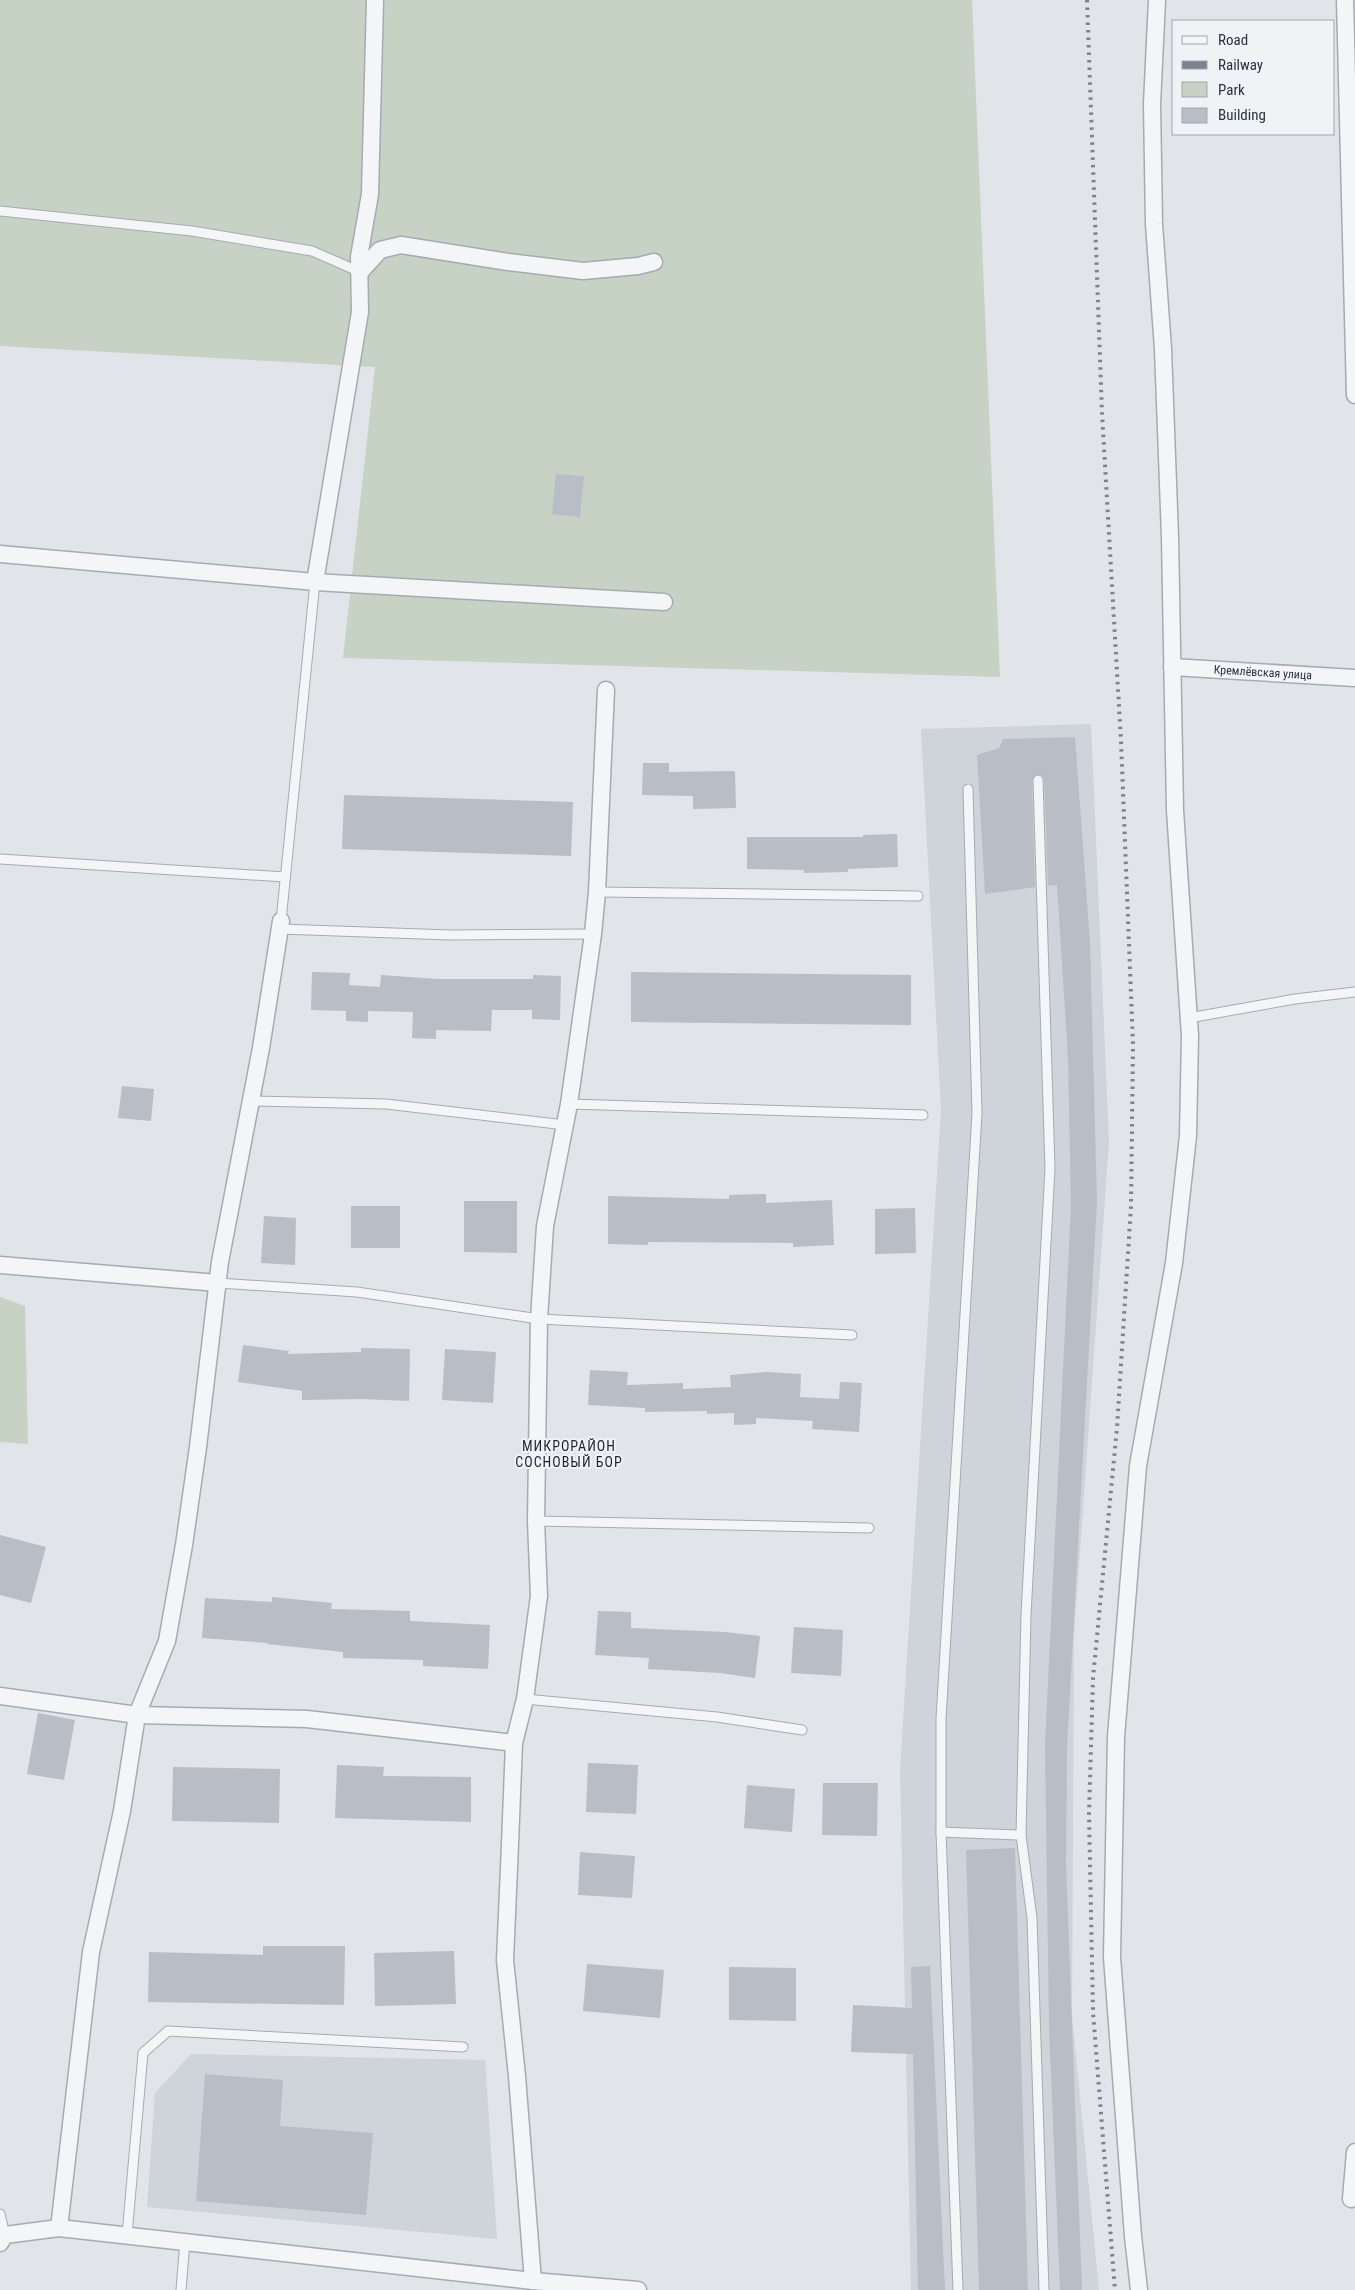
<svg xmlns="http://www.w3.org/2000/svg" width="1355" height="2290" viewBox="0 0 1355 2290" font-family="'Roboto Condensed',sans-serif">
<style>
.built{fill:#cfd3da}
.green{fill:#c6d2c3}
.building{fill:#b9bdc5}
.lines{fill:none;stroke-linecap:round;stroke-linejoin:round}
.lane-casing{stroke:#a6abb3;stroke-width:11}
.street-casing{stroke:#a6abb3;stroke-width:19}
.lane{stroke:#f3f5f7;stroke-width:9}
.street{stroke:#f3f5f7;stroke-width:16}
.rail{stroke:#7b8391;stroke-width:4;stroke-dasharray:2.5 5;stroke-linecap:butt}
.labels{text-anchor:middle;stroke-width:4;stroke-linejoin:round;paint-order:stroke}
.street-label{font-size:12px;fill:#2a323f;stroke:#f0f3f6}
.neighbourhood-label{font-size:14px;letter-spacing:1px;fill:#1d2330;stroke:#f0f3f6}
</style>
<rect width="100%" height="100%" fill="#e1e4e9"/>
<g class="built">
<path d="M1091,724L1109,1142L1074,1636L1072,2016L1099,2290H911L900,1770L941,1110L921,729Z"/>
<path d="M191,2054L485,2060L497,2239L147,2207L155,2093Z"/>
</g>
<g class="green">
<path d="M0,0H972L1000,677L343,658L375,367L0,346Z"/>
<path d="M0,1297L25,1306L28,1444L0,1442Z"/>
</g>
<g class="building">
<path d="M556,474L584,476L580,517L552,514Z"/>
<path d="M1075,737L1090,943L1097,1201L1067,1747L1066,1864L1082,2290H1060L1049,2027L1045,1744L1071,1205L1068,1058L1057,885L1048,886L1044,777L1037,774L1032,780L1035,887L985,894L977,755L999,748L1003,739Z"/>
<path d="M643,763H669V772L735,771L736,808L693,809V796L642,795Z"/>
<path d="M344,795L573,802L571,856L342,849Z"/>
<path d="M897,834L898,867L848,869V872L804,873V870L747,869V837H863V835Z"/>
<path d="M312,972L350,973L349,985L380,987L381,975L438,979H533V975L561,976L560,1020L532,1019V1010H492L491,1031L436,1030V1039L412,1038L413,1012L368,1011V1022L346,1021V1011L311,1010Z"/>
<path d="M631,972L911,975V1025L631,1022Z"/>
<path d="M122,1086L154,1089L151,1121L118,1118Z"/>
<path d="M766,1194V1203L832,1200L834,1245L793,1247V1243L648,1242V1245L608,1244V1196L729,1199V1195Z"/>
<path d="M464,1201H517V1253L464,1252Z"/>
<rect x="351" y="1206" width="49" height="42"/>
<path d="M915,1208L916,1253L875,1254V1209Z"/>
<path d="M264,1216L296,1218L295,1265L261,1263Z"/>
<path d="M243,1345L289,1351L288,1354L361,1352V1348L410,1349L409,1401L361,1399L302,1400V1391L238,1382Z"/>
<path d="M445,1349L496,1352L493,1403L442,1400Z"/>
<path d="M590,1370L628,1372L627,1385L683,1383V1389L731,1387L730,1375L766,1372L801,1374L800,1397L839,1399L840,1382L862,1383L859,1432L812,1429L813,1421L756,1418V1424L734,1425V1413L707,1414V1411L645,1412V1408L588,1405Z"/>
<path d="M0,1535L46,1547L31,1603L0,1595Z"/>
<path d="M272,1597L332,1603L331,1609L410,1611V1621L490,1625L488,1669L423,1666V1660L343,1658V1652L267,1644L268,1643L202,1638L205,1598L272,1602Z"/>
<path d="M598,1611L631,1612V1628L725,1632L760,1636L755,1678L720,1673L648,1669L649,1658L595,1655Z"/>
<path d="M794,1627L843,1630L841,1676L791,1673Z"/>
<path d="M38,1713L75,1720L64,1780L27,1774Z"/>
<path d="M588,1763L638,1765L636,1814L586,1812Z"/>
<path d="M337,1765L384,1767L383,1776L471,1777V1822L335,1818Z"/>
<path d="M173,1767L280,1769L279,1823L172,1821Z"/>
<path d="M823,1783H878L877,1836L822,1835Z"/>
<path d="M747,1785L795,1789L792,1832L744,1828Z"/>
<path d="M1015,1848L1028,2290H979L966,1850Z"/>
<path d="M580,1852L635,1856L632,1898L578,1895Z"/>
<path d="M263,1946H345L344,2005L148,2002L149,1952L263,1955Z"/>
<path d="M454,1951L456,2004L375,2006L374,1953Z"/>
<path d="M587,1964L664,1970L660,2018L583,2011Z"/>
<path d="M930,1966L945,2290H918L913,2054L851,2052L853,2005L912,2008L911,1967Z"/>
<path d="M729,1967L796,1968V2021L729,2020Z"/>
<path d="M205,2074L283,2080L280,2126L373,2133L366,2215L196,2201Z"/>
</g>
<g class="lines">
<defs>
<g id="lane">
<path d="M0,211L192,231L312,251L360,272"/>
<path d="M1038,780L1050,1168L1026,1615L1021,1835L1032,1918L1044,2290"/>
<path d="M0,859L285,877"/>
<path d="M597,892L918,896"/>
<path d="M281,921L315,582"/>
<path d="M280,929L450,935L593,934"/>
<path d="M1189,1018L1295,999L1355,992"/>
<path d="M251,1101L386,1104L565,1125"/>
<path d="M569,1104L923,1115"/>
<path d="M218,1283L357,1292L539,1319L852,1335"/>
<path d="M536,1521L869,1528"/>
<path d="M525,1699L717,1717L802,1730"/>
<path d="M941,1832L1021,1835"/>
<path d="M0,2214L5,2235"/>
<path d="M127,2235L143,2053L168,2031L463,2047"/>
<path d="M181,2290L185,2241"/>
<path d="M958,2290L941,1832V1719L977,1113L968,789"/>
</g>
<g id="street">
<path d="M1345,0L1355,395"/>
<path d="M360,272L380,250L401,245L508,262L583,271L638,266L654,262"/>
<path d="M0,554L315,582L664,602"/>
<path d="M315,582L360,312L359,257L370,194L375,0"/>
<path id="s1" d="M1172,667L1355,678"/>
<path d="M0,1265L218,1283"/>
<path d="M0,1696L137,1715L307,1719L514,1743"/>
<path d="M1351,2199L1355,2152"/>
<path d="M59,2228L91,1952L122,1811L137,1715L167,1641L184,1545L198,1447L220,1262L261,1048L281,921"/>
<path d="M0,2243L5,2235L59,2228L533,2281L638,2290"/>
<path d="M533,2281L517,2076L505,1960L510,1844L514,1743L525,1699L539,1596L536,1521L539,1319L545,1226L569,1104L593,934L597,892L606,690"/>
<path d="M1139,2290L1133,2236L1112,1957L1116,1737L1138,1466L1174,1263L1188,1136L1190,1036L1175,810L1170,537L1163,349L1154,224L1152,104L1157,0"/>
</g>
</defs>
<use href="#lane" class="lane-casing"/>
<use href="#street" class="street-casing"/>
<use href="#lane" class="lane"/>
<use href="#street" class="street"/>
<path class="rail" d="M1087,0L1102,413L1121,741L1133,1045L1131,1206L1117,1428L1093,1678L1089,1814L1093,2012L1115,2290"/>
</g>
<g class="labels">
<g class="street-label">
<text dy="4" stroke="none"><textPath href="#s1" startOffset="91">Кремлёвская улица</textPath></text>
</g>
<g class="neighbourhood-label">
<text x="569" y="1451">МИКРОРАЙОН<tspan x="569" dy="16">СОСНОВЫЙ БОР</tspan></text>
</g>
</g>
<rect x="1172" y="20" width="162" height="115" fill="#f0f3f6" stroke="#a1a6ad"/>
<rect x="1182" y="36" width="25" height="8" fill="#f3f5f7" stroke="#a1a6ad"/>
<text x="1218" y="45" font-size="15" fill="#2a323f">Road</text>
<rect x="1182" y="61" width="25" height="8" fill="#7b8391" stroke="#a1a6ad"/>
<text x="1218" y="70" font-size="15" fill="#2a323f">Railway</text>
<rect x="1182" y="82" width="25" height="15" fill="#c6d2c3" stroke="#a1a6ad"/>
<text x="1218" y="95" font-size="15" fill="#2a323f">Park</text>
<rect x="1182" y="108" width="25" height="15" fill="#b9bdc5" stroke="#a1a6ad"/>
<text x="1218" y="120" font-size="15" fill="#2a323f">Building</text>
</svg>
